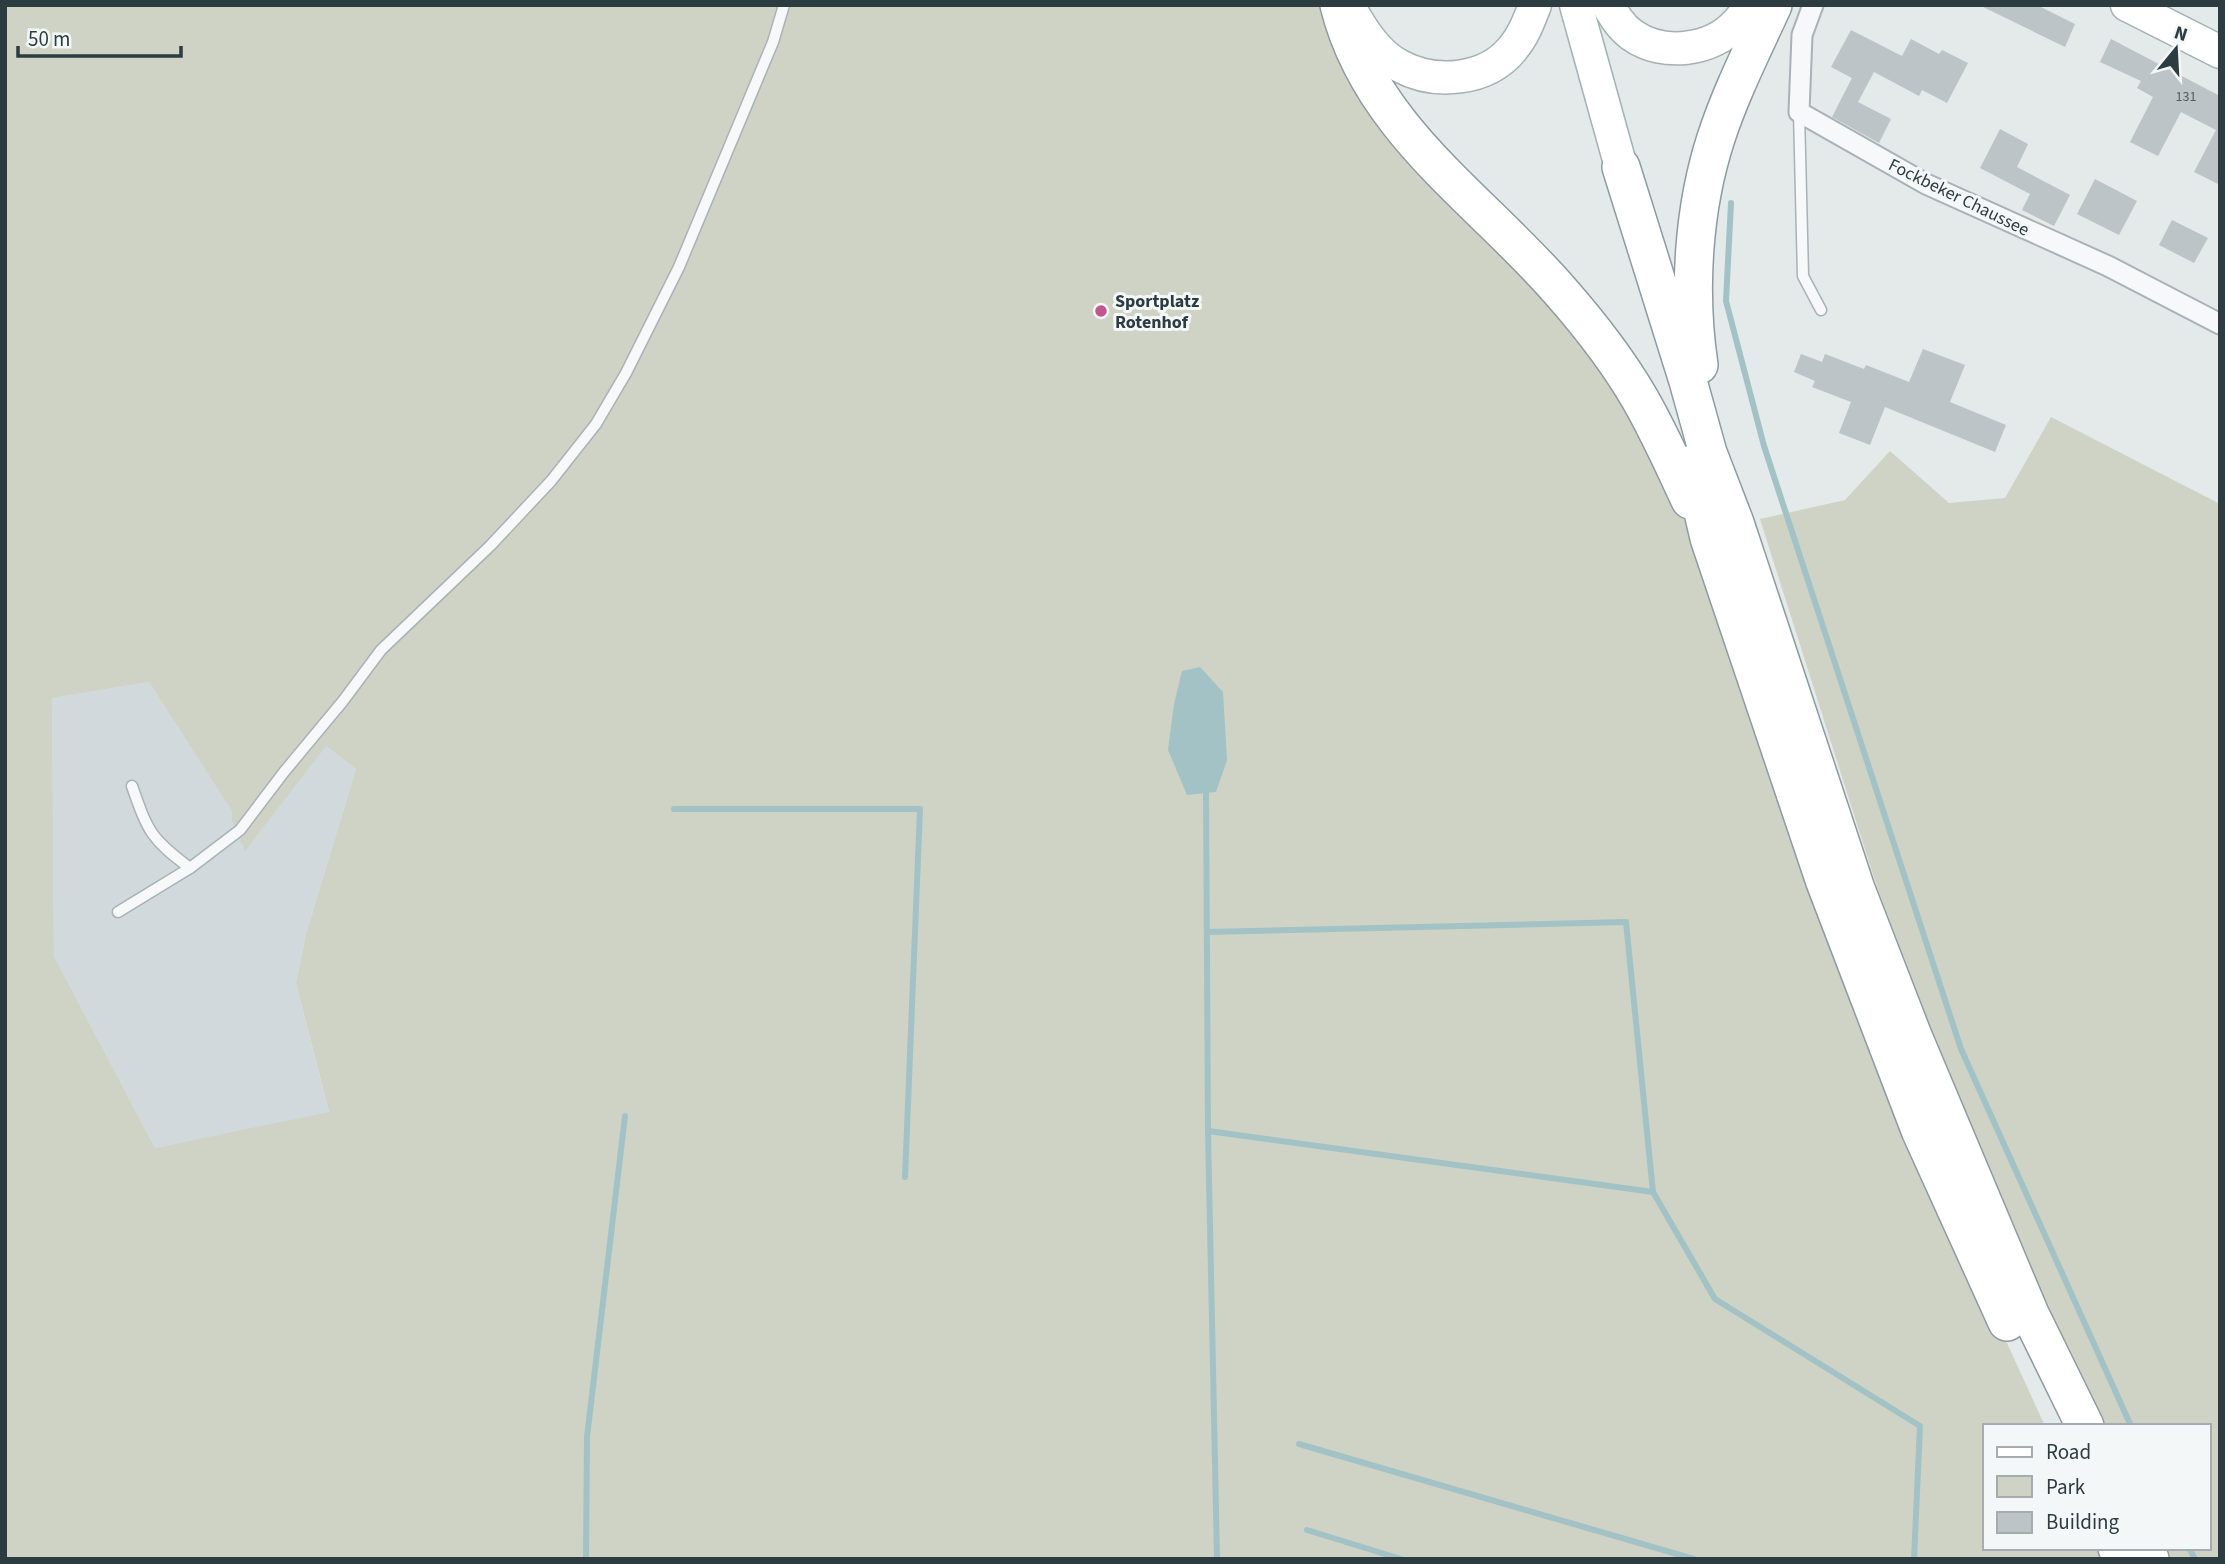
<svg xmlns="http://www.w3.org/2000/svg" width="2225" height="1564" viewBox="0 0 2225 1564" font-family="'Source Sans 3',sans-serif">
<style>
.built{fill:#d2d9dc}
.green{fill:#ced3c6;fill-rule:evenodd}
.water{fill:#a3c2c6}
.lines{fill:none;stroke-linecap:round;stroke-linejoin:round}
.stream{stroke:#a3c2c6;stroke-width:6}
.building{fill:#bcc4c7}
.lane-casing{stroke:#a9b2b4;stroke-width:13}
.street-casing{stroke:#a9b2b4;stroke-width:23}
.primary-casing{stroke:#a4b1b5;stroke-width:35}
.highway-casing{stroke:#8d9ba0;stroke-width:40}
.lane{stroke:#f6f8f9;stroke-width:10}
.street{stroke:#f6f8f9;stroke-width:19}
.primary{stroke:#fff;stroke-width:32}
.highway{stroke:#fff;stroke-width:37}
.poi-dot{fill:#c2578f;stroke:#f4f7f8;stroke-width:2.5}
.labels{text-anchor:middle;stroke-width:6;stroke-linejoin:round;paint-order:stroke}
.number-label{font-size:14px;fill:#515e62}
.street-label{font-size:18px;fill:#2d3c41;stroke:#f4f7f8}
.poi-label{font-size:18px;font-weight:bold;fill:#2d3c41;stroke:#f4f7f8;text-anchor:start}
</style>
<rect width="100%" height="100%" fill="#e4e9ea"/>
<path class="built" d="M149,682L233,811L232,821L326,746L356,769L306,934L296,983L329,1113L155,1148L54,956L52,698Z"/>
<g class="green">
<path d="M5,5H1329L1557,300L1635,413L1696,533L1764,761L1922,1158L2045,1426H1985V1548H2101L2106,1559H5ZM149,682L232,811V821L245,851L326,746L356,769L306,934L296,983L329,1112L155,1148L54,956L52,698Z"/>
<path d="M2051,417L2220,504V1559H2169L2164,1548H2209V1426H2105L1997,1200L1877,887L1760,519L1845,500L1890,451L1949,503L2005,498Z"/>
</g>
<path class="water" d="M1200,667L1223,692L1227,760L1216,792L1187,795L1168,750L1174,704L1182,671Z"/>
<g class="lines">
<g class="stream">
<path d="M1731,203L1726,301L1764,446L1961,1049L2131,1426"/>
<path d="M1206,793L1208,1131L1217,1559"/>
<path d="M674,809H920L905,1177"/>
<path d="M1207,932L1626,922L1653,1192L1715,1299L1920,1426L1914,1559"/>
<path d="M1208,1131L1653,1192"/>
<path d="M1299,1444L1694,1559"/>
<path d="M1307,1530L1401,1559"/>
<path d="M2189,1548L2195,1559"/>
<path d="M586,1559L587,1437L625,1116"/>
</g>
</g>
<g class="building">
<path d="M1979,5H2037L2075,24L2065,47Z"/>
<path d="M1851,30L1902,56L1911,39L1939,54L1942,50L1968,63L1947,103L1922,90L1919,96L1874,72L1858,102L1891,119L1879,143L1832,117L1852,78L1831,67Z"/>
<path d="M2111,39L2220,96V185L2194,172L2216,130L2181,112L2158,156L2130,142L2153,97L2137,88L2141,81L2100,62Z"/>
<path d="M2000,129L2028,144L2017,167L2070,195L2054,226L2022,210L2030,194L1980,168Z"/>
<path d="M2095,179L2137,201L2119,235L2077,214Z"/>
<path d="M2172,220L2208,238L2194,263L2159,245Z"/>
<path d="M1923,349L1965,365L1950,402L2006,425L1995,452L1885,407L1870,445L1839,433L1851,402L1812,387L1815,381L1794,372L1801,354L1822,362L1825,354L1864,369L1866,365L1909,382Z"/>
</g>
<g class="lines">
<defs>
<g id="lane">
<path d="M1799,112L1803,276L1821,310"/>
<path d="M132,786C148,832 151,839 190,868L240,830L284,772L343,701L381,650L490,546L551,481L596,424L626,373L679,267L773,42L784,5"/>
<path d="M118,912L190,868"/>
</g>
<path id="street" d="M1813,5L1802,35L1799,112L1926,184L2108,266L2220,324"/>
<g id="primary">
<path d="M1348,5C1361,28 1376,54 1400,66C1435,85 1487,81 1513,48C1524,35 1529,20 1535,5"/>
<path d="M1576,5L1621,167"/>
<path d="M1608,5C1615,17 1621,27 1632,35C1663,57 1712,51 1737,23C1742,18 1746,11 1750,5"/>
<path d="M2127,5L2220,52"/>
</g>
<g id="highway">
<path d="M1339,5C1370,130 1482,200 1561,292C1590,325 1618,361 1640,399C1659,432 1674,466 1690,500"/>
<path d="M1621,167L1688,381L1708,453L1735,523L1856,889L1913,1036L2030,1314L2085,1426"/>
<path d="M1699,365C1688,291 1693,209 1716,138C1731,92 1753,49 1773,5"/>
<path d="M1692,464L1709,538L1825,882L1920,1130L2007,1322"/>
<path d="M2117,1548L2122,1559"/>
<path d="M2145,1548L2150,1559"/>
</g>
</defs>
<use href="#lane" class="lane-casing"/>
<use href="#street" class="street-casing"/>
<use href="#primary" class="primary-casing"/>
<use href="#highway" class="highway-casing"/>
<use href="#lane" class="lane"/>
<use href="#street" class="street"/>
<use href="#primary" class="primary"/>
<use href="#highway" class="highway"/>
</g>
<circle class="poi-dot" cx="1101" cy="311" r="7"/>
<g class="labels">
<g class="number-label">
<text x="2186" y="101">131</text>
</g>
<g class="street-label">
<text transform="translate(1959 197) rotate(26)" y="6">Fockbeker Chaussee</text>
</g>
<g class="poi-label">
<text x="1115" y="307">Sportplatz<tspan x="1115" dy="21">Rotenhof</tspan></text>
</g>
</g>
<rect width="2225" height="1564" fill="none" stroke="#2d3c41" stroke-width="14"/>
<rect x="1983" y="1424" width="228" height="126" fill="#f4f7f8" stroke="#a4acaf" stroke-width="2"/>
<rect x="1997" y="1447" width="35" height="10" fill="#ffffff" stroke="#a4acaf" stroke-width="2"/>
<text x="2046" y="1459" font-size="21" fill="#2d3c41">Road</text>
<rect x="1997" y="1476" width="35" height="21" fill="#ced3c6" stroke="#a4acaf" stroke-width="2"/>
<text x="2046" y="1494" font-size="21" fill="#2d3c41">Park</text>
<rect x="1997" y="1512" width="35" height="21" fill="#bcc4c7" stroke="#a4acaf" stroke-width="2"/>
<text x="2046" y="1529" font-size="21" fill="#2d3c41">Building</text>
<g transform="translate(2176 49) rotate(18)" stroke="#f4f7f8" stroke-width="5" paint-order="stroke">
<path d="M0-5L12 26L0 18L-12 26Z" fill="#2d3c41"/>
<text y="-10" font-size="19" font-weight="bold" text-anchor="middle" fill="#2d3c41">N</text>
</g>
<path d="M18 46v10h163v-10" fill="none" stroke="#2d3c41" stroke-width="3.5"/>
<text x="28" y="46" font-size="21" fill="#2d3c41" stroke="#f4f7f8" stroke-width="5" paint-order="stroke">50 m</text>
</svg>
